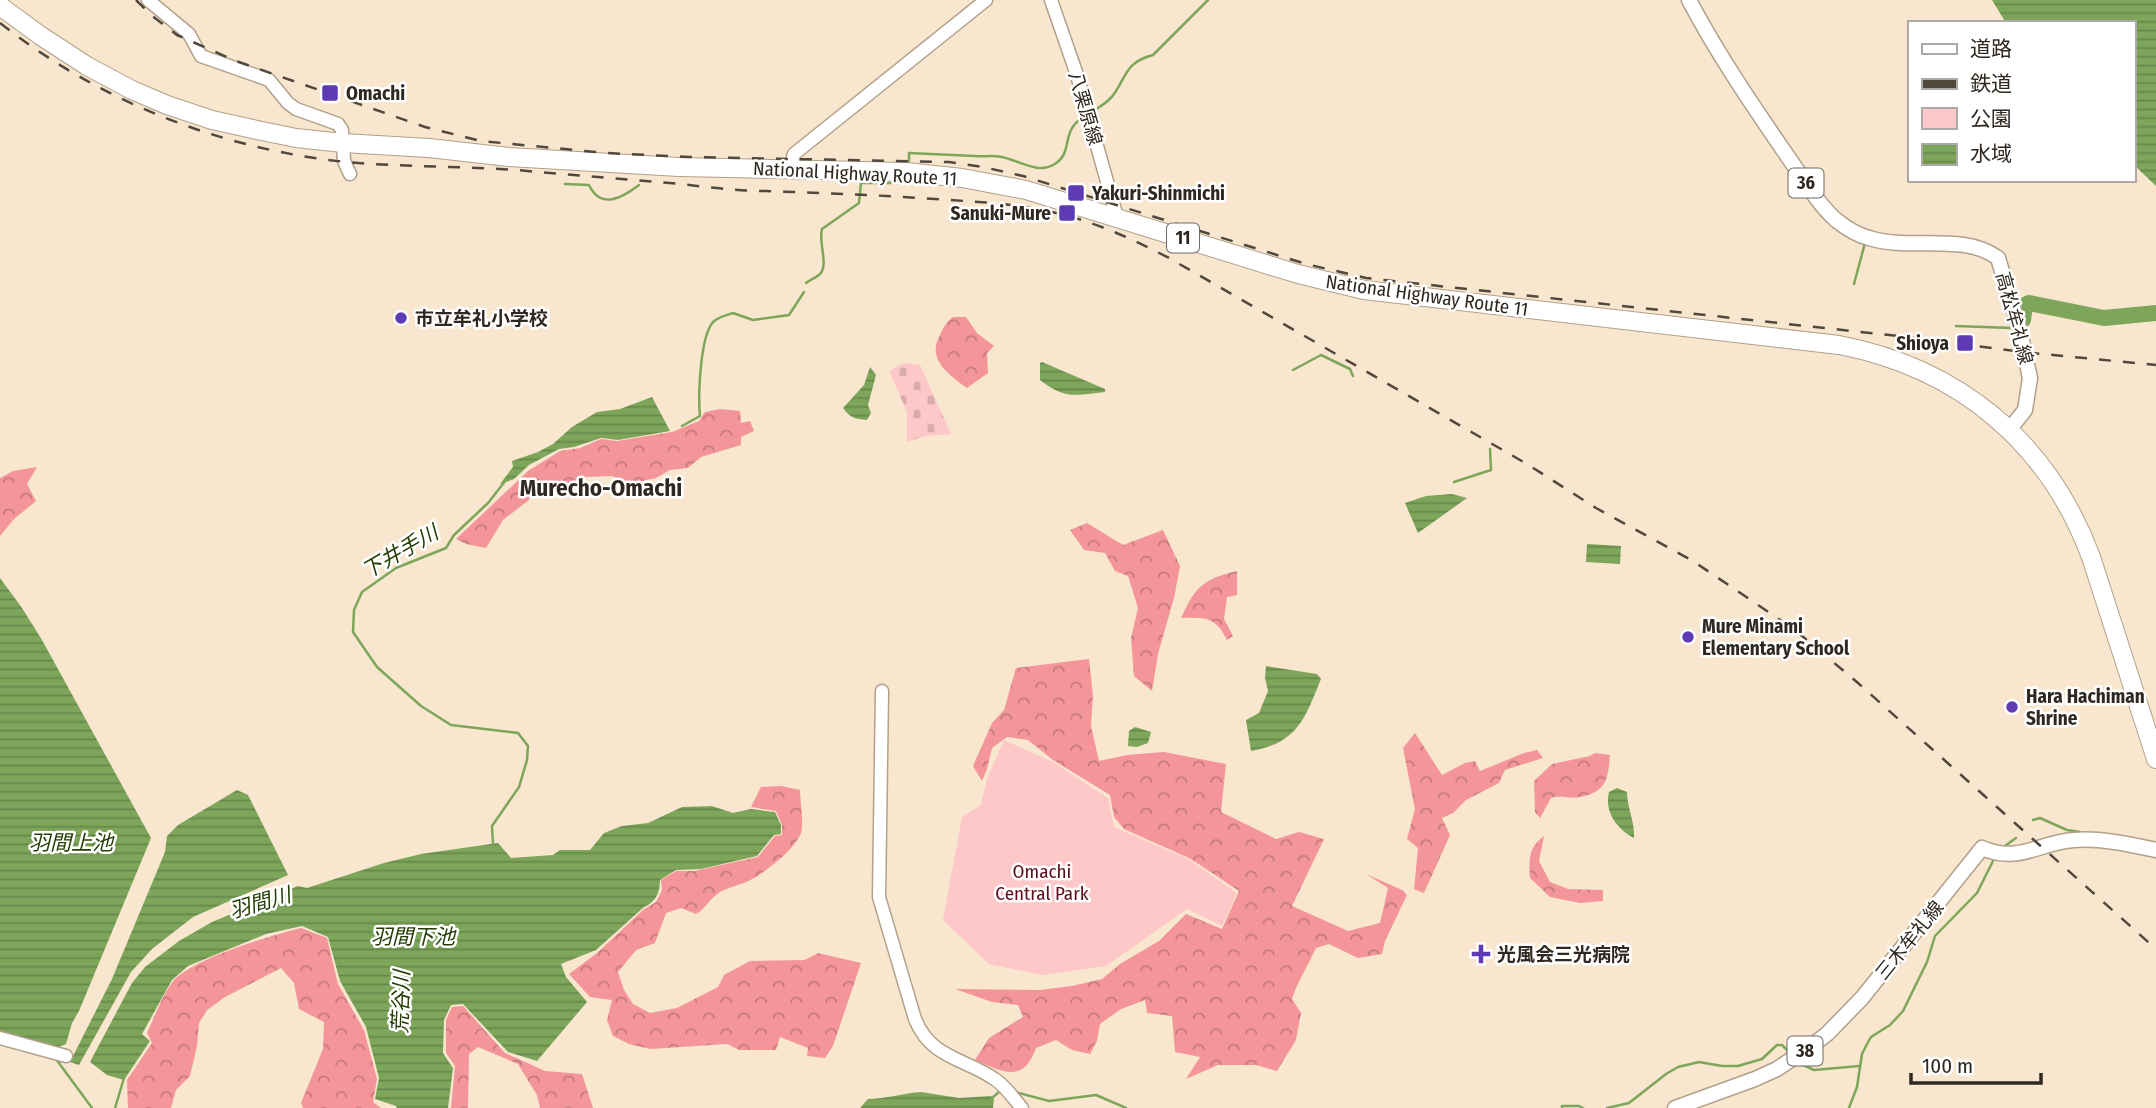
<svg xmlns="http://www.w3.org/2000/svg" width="2156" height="1108" viewBox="0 0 2156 1108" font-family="'Fira Sans Condensed','Noto Sans JP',sans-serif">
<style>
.forest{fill:url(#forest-crowns)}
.cemetery{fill:url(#cemetery-stones)}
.park{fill:#fec7c8}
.water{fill:url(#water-rules)}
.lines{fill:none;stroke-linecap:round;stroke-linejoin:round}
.stream{stroke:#7da65a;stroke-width:2.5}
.river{stroke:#7da65a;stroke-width:16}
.secondary-casing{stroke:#b1a08a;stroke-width:15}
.primary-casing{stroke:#b1a08a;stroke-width:17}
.highway-casing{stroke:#b1a08a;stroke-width:20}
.secondary{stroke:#fff;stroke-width:12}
.primary{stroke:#fff;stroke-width:14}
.highway{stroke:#fff;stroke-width:18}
.rail{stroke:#50473d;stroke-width:2.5;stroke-dasharray:12 12;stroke-linecap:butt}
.poi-dot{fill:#5e3bb4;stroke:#fff;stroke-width:2.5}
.labels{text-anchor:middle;stroke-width:5;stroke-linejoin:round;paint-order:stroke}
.shield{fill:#fff;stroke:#6d6863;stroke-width:2}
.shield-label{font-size:18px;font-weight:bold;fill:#2f2820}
.poi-label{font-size:19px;font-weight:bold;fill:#2f2820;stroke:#fff;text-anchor:start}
.street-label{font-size:19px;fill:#2f2820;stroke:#fff}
.park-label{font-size:19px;fill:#5f0b1c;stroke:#fff}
.water-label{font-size:21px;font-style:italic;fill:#243e05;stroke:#fff}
.quarter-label{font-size:23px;font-weight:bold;fill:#2f2820;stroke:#fff}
</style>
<defs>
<pattern id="forest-crowns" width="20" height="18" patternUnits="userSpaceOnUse" patternTransform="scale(1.75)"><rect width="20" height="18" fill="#f39599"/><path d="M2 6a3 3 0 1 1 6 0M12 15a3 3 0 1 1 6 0" fill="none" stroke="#c57a7c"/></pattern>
<pattern id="cemetery-stones" width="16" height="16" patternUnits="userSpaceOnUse" patternTransform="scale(1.75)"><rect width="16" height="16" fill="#fec7c8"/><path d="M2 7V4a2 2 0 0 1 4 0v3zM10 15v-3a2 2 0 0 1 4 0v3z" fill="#daabac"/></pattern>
<pattern id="water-rules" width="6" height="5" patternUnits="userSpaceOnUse" patternTransform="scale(1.75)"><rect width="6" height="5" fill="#7da65a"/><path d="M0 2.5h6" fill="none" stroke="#67874a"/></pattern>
</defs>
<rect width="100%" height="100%" fill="#f8e6cf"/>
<g class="forest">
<path d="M953,317H966L977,333L994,346L987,353L988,373L967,388C949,375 926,359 940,335C943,328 946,322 953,317Z"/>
<path d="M720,409L740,411L741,423L750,421L754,431L741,437V445L701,457L688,468L670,470L656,478L638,482H626L612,476L586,477L573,485L555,489L535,485L530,491L529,500L503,520L486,548L466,544L456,539L528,471L560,451L580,448L601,439L617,441L672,432L699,421L705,412Z"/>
<path d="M37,467L27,484L36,501L14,519L0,536V478L13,471Z"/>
<path d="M1087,523L1123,545L1163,530L1180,566L1174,598L1158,654L1152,691L1134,676L1131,638L1138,608L1128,576L1115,571L1105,553L1084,550L1070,530Z"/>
<path d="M1237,571V595L1227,597L1224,619L1233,636L1227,640C1216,617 1206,617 1181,618C1195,587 1203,579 1237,571Z"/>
<path d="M1089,659L1093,696L1091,726L1099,761L1127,755L1164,752L1226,764L1221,812L1276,839L1299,832L1324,839L1292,906L1348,931L1380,923L1388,888L1366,874L1402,890L1407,895L1385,941L1382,954L1358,958L1329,944L1316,948C1308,966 1298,980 1292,999L1301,1013L1296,1040L1277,1071L1256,1065H1218L1186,1079L1200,1057L1175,1052L1172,1016L1147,1013L1145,1000L1121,1009L1100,1024L1097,1041L1090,1054L1072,1050L1056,1040L1036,1048C1023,1084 1003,1072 975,1060L989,1038L1023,1017L1018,1005L992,1002L955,989L1040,990L1072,986L1102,979L1120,964L1159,941L1186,914L1222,929L1239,891L1191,859L1124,829L1114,817L1110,795L1053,760L1028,740L1007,737L992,748L987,769L982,781L973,766L992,723L1004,710L1016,668Z"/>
<path d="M1415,733L1442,775L1465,763L1475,761L1480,771L1524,753L1537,750L1543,758L1505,770L1499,783L1466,800L1453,813L1442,818L1450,835L1424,893L1414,889L1418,848L1407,839L1415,809L1403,748Z"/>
<path d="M1595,753L1610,755C1608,778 1607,792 1580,797C1570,799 1561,795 1551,798L1540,818L1535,812L1534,781L1552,764L1590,756Z"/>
<path d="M781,786L800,790C800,801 804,823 801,833C795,850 761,876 744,883C738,885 730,887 724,890C711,895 708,907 696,914L681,908L666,913L655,943L636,950L618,972L624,990L633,1004L650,1013L677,1008L718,987L724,975L750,961L805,960L818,953L861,963L833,1046L825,1058L807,1056L808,1048L780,1037L776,1050H739L727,1044L650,1049L629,1044L613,1036L607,1020L612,1000L590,997L569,974L597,953L643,910L656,902L662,890L661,880L676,871H694L758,857L775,836L782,835V825L776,811L751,807L761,787Z"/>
<path d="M1544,836L1539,861L1550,882L1568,889L1603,890V901L1580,903L1550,897L1530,878C1529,859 1528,848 1544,836Z"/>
<path d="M301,928L327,938L338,984L364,1030L377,1079L373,1102L381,1108H303L301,1103L323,1049L324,1022L299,1009L294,983L281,968L225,997L207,1010L199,1023L197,1046L190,1076L176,1090L171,1108H128L127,1080L152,1043L147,1033C154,1018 164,991 175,979C198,957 269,936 301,928Z"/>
<path d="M463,1006L505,1053L545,1071L582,1074L593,1108H540L537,1095L518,1064L478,1047L469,1054L468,1108H451L455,1066L446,1053V1020L452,1007Z"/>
</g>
<path class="cemetery" d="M904,363L920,365L951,434L925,436L907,442V412L889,371Z"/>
<path class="park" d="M1004,740L1053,762L1108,798L1114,827L1188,859L1237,893L1222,926L1187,909L1106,966L1042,975L989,964L943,920L962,817L981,805L987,779Z"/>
<g class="water">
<path d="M1992,0H2156V186L2133,164V23H2006Z"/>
<path d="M1042,362L1105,389V392C1076,395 1065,400 1040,380V363Z"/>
<path d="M870,367L876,375L868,405L871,413L867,420C856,419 850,418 843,408L864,385Z"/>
<path d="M652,397L670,431L618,440L601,438L574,447L559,449L529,465L514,479L500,484L513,467L512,461L538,452L553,444L572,427L597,412L620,409Z"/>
<path d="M1452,494L1467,498L1418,533L1405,503L1426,496Z"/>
<path d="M1587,544L1621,546L1620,564L1586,562Z"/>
<path d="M0,578L22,608L42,640L151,838L79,1011L72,1023L66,1044L56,1048L0,1034Z"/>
<path d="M1266,666L1317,674L1321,679C1305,718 1298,743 1251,751L1246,720L1259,713L1268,691L1265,678Z"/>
<path d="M1135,727L1151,732L1148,743L1137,747L1128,746L1129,731Z"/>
<path d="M1617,788L1627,792C1627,808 1635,821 1634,838C1617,829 1604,812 1609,792Z"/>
<path d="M237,790L248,795L288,875L193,917L152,949L131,972L79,1065L70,1062L112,979L165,852L167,836L178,825Z"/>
<path d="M712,806L733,813L751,809L775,812L781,825V834L774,835L757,856L701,869L676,870L660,880C660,892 656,902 644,907L596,950L561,964L566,977L587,1002L537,1061L508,1052L463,1004L451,1005L444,1020L443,1053L453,1068L448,1108H397L396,1106L375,1099L379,1078L366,1027L340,981L328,937L302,926L266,934L188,966L172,980L142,1034L150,1041L124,1080L107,1075L90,1062L132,983L145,967L179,941L212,922L298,886L307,888L384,863L421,854L498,843L511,858L553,855L560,850H590L604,833L622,826L648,823L682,807Z"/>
<path d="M921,1092L959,1098L991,1096L994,1099L993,1108H860L868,1099C886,1099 903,1093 921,1092Z"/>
</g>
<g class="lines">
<g class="stream">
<path d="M1092,112C1099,107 1109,102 1114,94C1127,75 1126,62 1153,55L1208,0"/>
<path d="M909,164V153C931,154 953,155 975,156C984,157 993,155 1002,157C1017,160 1038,174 1053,165C1075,153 1059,133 1083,117"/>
<path d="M565,184L589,185C601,210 622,198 639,185"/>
<path d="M806,283C810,280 817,277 820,274C829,264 818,243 822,229L859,203L861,183H906"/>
<path d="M1854,284L1865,243"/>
<path d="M1956,326L2012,328"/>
<path d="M1293,370L1321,355L1350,369L1353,376"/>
<path d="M682,426L700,416C698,396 700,337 713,322C718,317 727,315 733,313L753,320L789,315L804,292"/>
<path d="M1454,482L1491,470L1490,449"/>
<path d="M2033,820L2040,818L2067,830L2080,832"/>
<path d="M493,844L492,826L519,787L527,760L528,746L518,733L451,725L421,706L377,667L353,632L354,610L362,592L396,568L446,548L454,535L488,503L506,480"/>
<path d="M2002,848L2016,838"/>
<path d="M56,1059L92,1108"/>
<path d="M1797,1062L1814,1070L1859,1066"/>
<path d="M1015,1092L1049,1101L1096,1095L1126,1108"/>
<path d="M992,1098L999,1092"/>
<path d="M115,1108L124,1078"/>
<path d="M1562,1108V1106H1579L1583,1108"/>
<path d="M1607,1108L1629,1103L1666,1074L1678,1067L1699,1062L1722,1066H1738L1762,1059L1777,1045H1782L1789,1052"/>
<path d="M1849,1108L1857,1087L1862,1054L1867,1044L1871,1037L1890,1025L1903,1011L1927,962L1935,936L1977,893L1994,859"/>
</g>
<path class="river" d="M2023,320L2025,305L2029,303L2104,318L2156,313"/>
<defs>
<g id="secondary">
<path d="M148,0L189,34L201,56L269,80L288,103L296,109L338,124L342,130L344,161L350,174"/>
<path d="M1051,0L1077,75L1117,217"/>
<path d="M789,171L794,154L986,0"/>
<path d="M882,691L879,897L915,1019C931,1059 965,1058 996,1080C1006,1087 1014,1099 1022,1108"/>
<path d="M0,1038L66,1056"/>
</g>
<g id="primary">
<path d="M1689,0C1718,55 1753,106 1788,157C1803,178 1817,203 1836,220C1846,228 1857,235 1869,238C1910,251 1963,232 1998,258L2019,327L2030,378L2025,410L2009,430"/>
<path d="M1675,1108L1755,1079L1777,1069L1810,1047L1827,1034L1862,998L1982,848C2019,864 2040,842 2074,840C2102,838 2128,844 2156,850"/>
</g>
<path id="highway" d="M0,6L41,36L87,66L132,90L167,105L212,120L257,130L296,138L343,143L429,148L509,157L679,167L906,172L962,178L1026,190L1298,274L1364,290L1839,345C1959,368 2048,442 2091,557L2156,759"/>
</defs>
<use href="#secondary" class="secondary-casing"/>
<use href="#primary" class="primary-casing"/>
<use href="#highway" class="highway-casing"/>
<use href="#secondary" class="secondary"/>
<use href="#primary" class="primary"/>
<use href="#highway" class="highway"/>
<g class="rail">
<path d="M136,0L151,15L177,35L236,61L425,127L481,141L606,153L689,157L949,162L983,167L1023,176L1306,264L1366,278L1916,338L2022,352L2156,365"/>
<path d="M0,23C99,101 220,149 346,162C402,167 459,166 516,170C571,175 625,179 680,184C708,187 737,191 765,191C822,193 878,195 935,199C976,202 1016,203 1056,213C1096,222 1132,239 1169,258L1527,464L1596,508L1693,561L1795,630L1858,683L2156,949"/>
</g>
</g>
<g class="poi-dot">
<rect x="321" y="84" width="18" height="18" rx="3.5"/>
<rect x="1067" y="184" width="18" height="18" rx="3.5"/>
<rect x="1058" y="204" width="18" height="18" rx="3.5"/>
<circle cx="401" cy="318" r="7"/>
<rect x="1956" y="334" width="18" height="18" rx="3.5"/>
<circle cx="1688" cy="637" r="7"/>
<circle cx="2012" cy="707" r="7"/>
<path d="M1477.5 943.5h7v7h7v7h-7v7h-7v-7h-7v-7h7z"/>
</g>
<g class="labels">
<g class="shield">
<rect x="1788.5" y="168.5" width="35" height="29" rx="5"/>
<rect x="1167" y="223.5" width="32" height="29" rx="5"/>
<rect x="1787.5" y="1036.5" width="35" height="29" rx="5"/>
</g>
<g class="shield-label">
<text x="1806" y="189">36</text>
<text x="1183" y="244">11</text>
<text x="1805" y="1057">38</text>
</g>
<g class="poi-label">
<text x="346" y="100">Omachi</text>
<text x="1092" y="200">Yakuri-Shinmichi</text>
<text x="1051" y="220" text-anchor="end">Sanuki-Mure</text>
<text x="415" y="325">市立牟礼小学校</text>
<text x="1949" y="350" text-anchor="end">Shioya</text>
<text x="1702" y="633">Mure Minami<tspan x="1702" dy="22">Elementary School</tspan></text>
<text x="2026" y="703">Hara Hachiman<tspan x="2026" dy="22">Shrine</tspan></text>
<text x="1497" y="961">光風会三光病院</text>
</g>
<g class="street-label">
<text transform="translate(1086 108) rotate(74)" y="7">八栗原線</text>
<text transform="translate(855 173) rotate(3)" y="7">National Highway Route 11</text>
<text transform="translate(1427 295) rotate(8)" y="7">National Highway Route 11</text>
<text transform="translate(2015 318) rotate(75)" y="7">高松牟礼線</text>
<text transform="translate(1909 940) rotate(-51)" y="7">三木牟礼線</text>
</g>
<g class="park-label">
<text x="1042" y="878">Omachi<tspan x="1042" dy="22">Central Park</tspan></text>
</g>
<g class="water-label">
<text transform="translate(400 552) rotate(-30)" y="7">下井手川</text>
<text x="71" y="850">羽間上池</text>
<text transform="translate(260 903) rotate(-16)" y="7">羽間川</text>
<text x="413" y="944">羽間下池</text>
<text transform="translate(401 1002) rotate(-88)" y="7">荒谷川</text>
</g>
<g class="quarter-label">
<text x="601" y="496">Murecho-Omachi</text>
</g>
</g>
<rect x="1908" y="21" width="228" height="161" fill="#ffffff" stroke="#aca9a6" stroke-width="2"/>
<rect x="1922" y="44" width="35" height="10" fill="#ffffff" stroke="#aca9a6" stroke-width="2"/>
<text x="1970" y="56" font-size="21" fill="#2f2820">道路</text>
<rect x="1922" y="79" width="35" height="10" fill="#50473d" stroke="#aca9a6" stroke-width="2"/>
<text x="1970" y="91" font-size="21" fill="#2f2820">鉄道</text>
<rect x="1922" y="108" width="35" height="21" fill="#fec7c8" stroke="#aca9a6" stroke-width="2"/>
<text x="1970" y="126" font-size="21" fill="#2f2820">公園</text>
<rect x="1922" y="144" width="35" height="21" fill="url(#water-rules)" stroke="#aca9a6" stroke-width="2"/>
<text x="1970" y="161" font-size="21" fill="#2f2820">水域</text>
<path d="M1911 1073v10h130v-10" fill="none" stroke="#2f2820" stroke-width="3.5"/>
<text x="1922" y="1073" font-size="21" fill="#2f2820" stroke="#ffffff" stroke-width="5" paint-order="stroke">100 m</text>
</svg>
